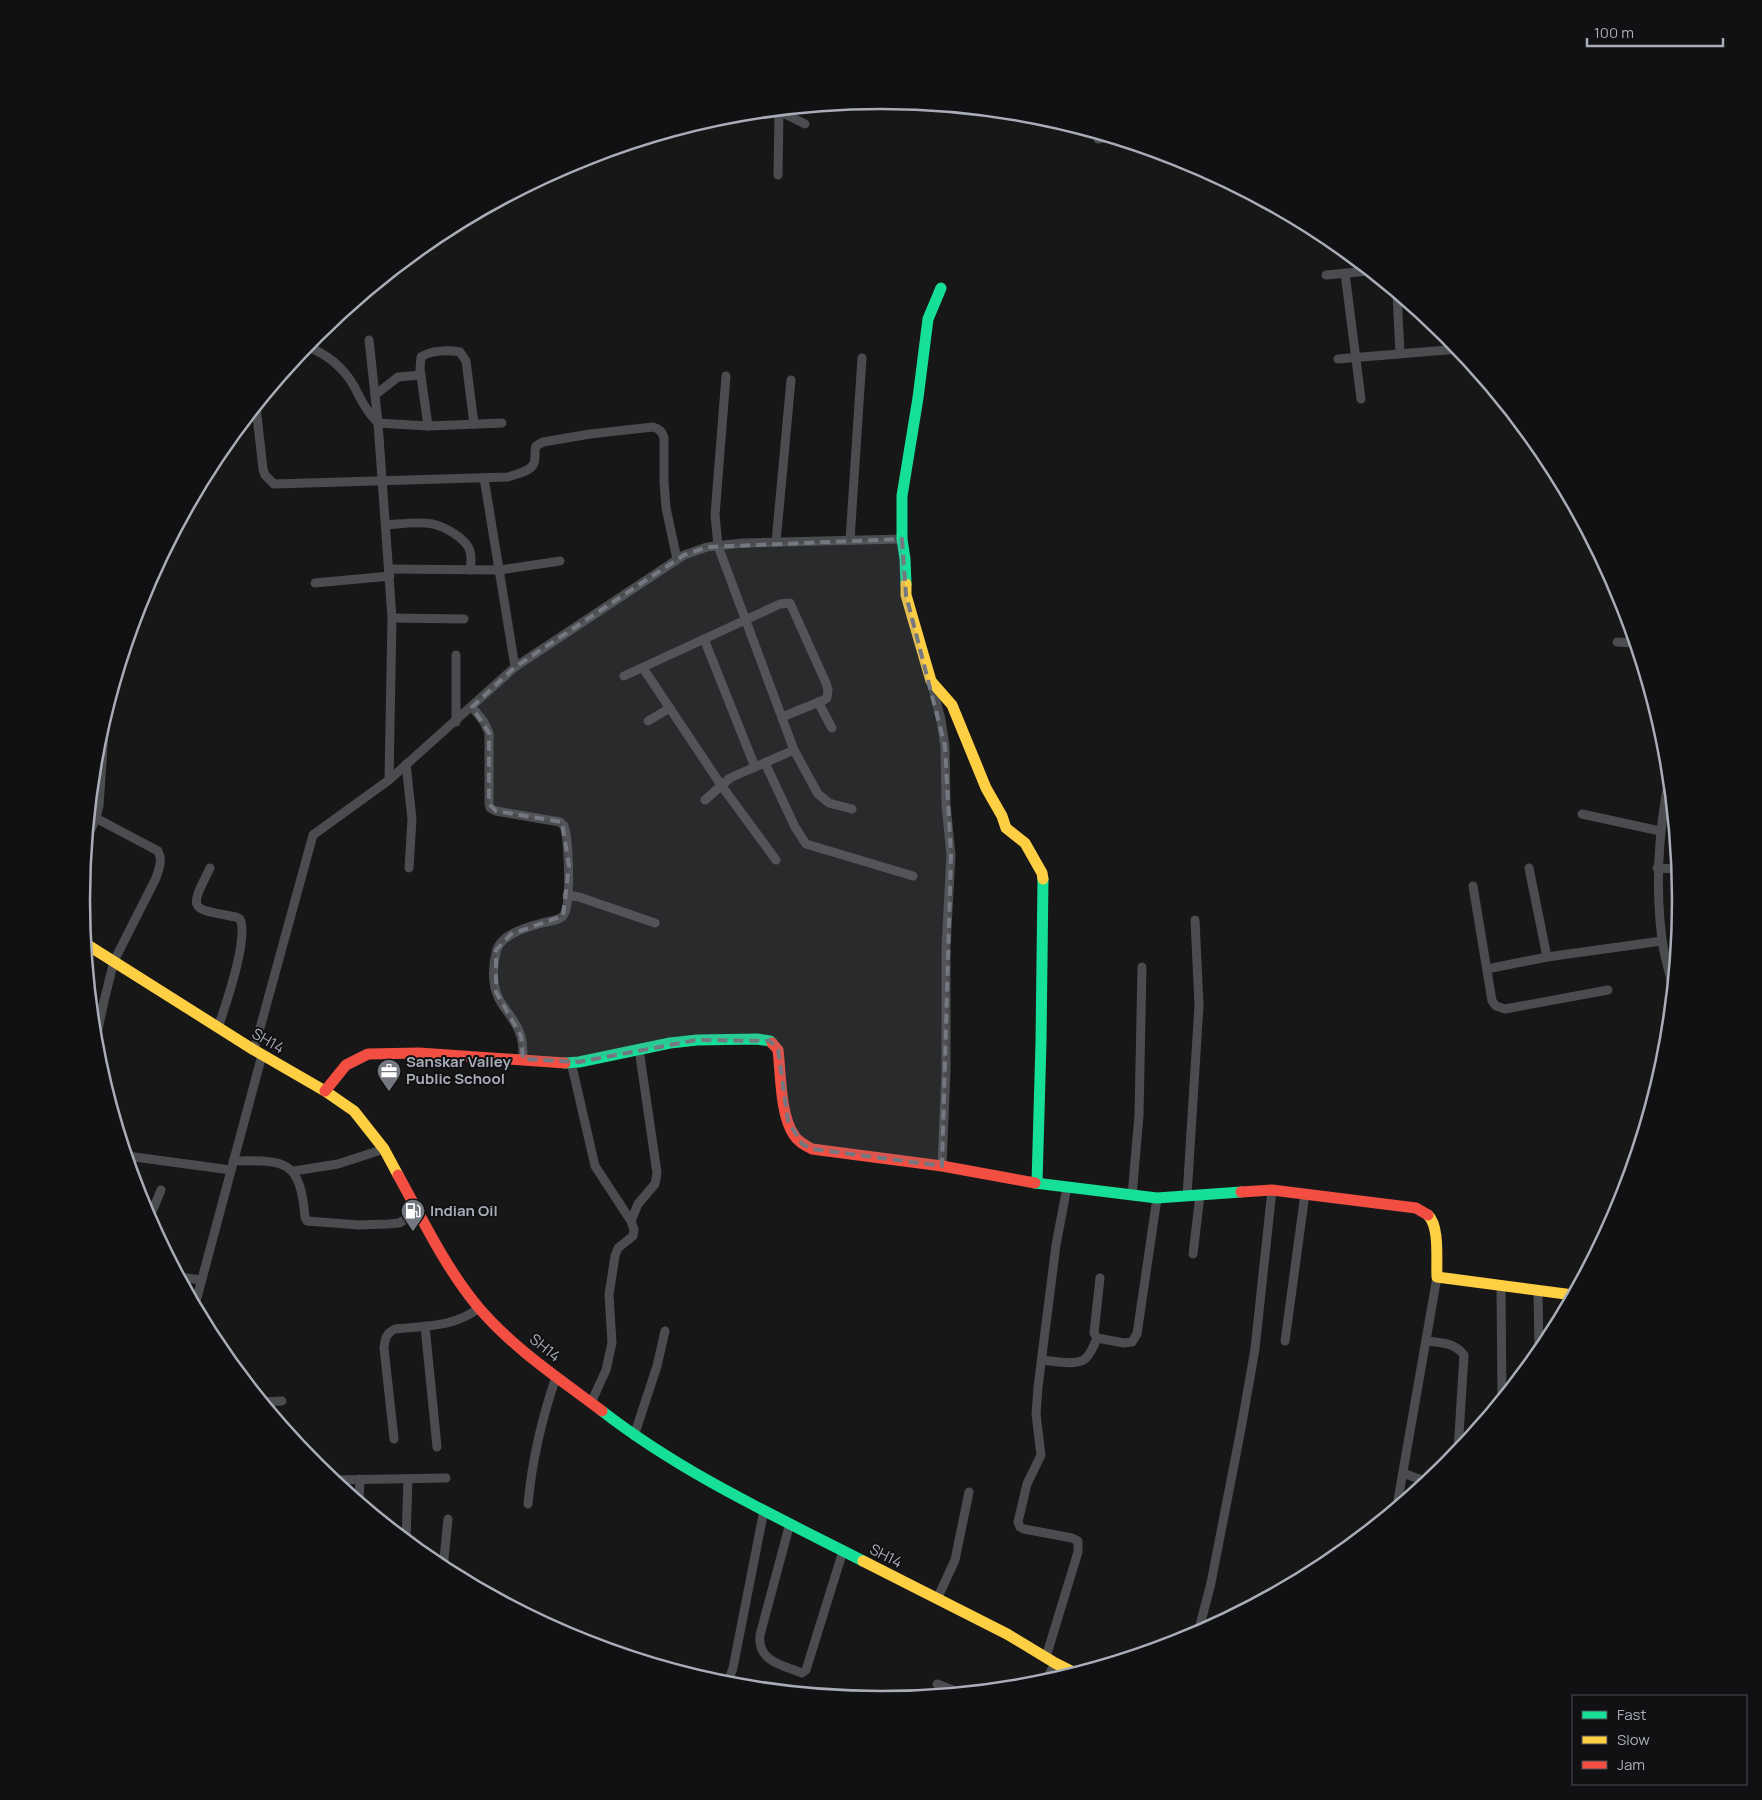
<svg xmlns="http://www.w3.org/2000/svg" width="1762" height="1800" viewBox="0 0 1762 1800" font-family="Manrope,sans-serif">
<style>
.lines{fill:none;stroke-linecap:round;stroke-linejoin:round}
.street{stroke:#4b4c50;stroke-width:9}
.fast{stroke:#16e098;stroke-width:11}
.slow{stroke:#ffcf43;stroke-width:11}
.jam{stroke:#f24e42;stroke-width:11}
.marked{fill:#757880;fill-opacity:0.2;stroke:#757880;stroke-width:4;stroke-dasharray:10 6;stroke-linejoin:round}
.labels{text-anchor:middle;stroke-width:4;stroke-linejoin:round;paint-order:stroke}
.street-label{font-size:15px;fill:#a8adb8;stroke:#111113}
.poi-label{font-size:15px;font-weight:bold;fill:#a8adb8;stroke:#111113;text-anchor:start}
.rim{fill:none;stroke:#a8adb8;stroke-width:2.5}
</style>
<rect width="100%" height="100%" fill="#171717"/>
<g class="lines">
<g class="street">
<path d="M777,110L805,124"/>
<path d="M1098,139L1109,137"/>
<path d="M778,175L779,112"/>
<path d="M1345,273L1361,399"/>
<path d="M1326,275L1369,271"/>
<path d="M1397,294L1400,354"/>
<path d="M369,340L378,423L392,618L389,780"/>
<path d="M306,346C327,354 343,367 354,386C361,400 367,412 378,423L428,426L502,423"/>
<path d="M1338,359L1459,349"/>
<path d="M726,376L715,515L718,546L794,750L818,794L829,803L852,809"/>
<path d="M375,395L398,377L421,375"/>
<path d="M256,407L263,469L265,475L274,484L508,477C516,474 531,472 534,463C536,458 534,451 536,446L543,442L590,434L653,427C659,429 662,431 664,438V482L666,508L677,559"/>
<path d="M428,426L420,369L421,357C431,350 449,350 460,352L466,361L474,424"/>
<path d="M484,478L515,667"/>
<path d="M386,525C401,524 418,521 433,524C445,527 466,538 470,551C472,557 471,563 470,570"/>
<path d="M850,540L862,358"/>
<path d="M776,542L791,380"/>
<path d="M390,569L500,570L560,561"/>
<path d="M315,583L390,576"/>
<path d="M392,618L464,619"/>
<path d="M704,639L755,767"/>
<path d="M1617,642L1635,643"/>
<path d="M456,655V722"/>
<path d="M643,668L721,785L776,860"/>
<path d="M624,676L780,604L790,603L826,683L828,690L827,698L824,700L782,717"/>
<path d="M932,684L941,720L945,746L946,805L951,855L946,947V1071L942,1166"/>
<path d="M818,702L832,728"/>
<path d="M472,707L484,722L489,733V804L490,808L496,811L560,822L564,826L566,833C568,848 572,905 563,916C558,921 548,921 542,923C526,927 499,935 496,953C492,969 492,990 502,1004C509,1015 518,1024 521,1037C523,1044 523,1052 523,1059"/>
<path d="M648,721L670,708"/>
<path d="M765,763L795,827L806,844L913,876"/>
<path d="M406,764L412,819L409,868"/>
<path d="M1669,779C1658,834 1655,885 1662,940C1664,955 1669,970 1672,985"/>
<path d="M705,800L730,778L794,750"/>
<path d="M1582,814L1660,831"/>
<path d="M90,815L158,851C163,861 159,868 156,878L114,961L104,1001L95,1043"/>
<path d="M88,836L96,818L99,806L105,717"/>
<path d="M210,868C188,912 190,908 236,917L240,919C249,939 225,1006 218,1028"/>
<path d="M1529,868L1547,957"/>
<path d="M1657,868L1678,869"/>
<path d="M1473,886L1492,1001L1496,1006L1505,1009L1608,990"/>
<path d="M567,895L579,897L655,923"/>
<path d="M1487,969L1547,957L1662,941"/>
<path d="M254,1050L313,835L389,780L515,667L684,555L707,547L742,543L902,539"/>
<path d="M571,1062L595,1166L631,1221L634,1230L633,1236L618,1248L615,1256L609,1295L612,1343L606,1370L591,1403"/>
<path d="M127,1156L231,1170"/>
<path d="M233,1161C286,1160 300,1160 305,1217L307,1221L359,1225L388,1224L399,1223L418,1212"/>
<path d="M294,1171L338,1164L384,1149"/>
<path d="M1132,1196L1139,1115L1142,967"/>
<path d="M1187,1196L1199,1005L1195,920"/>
<path d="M149,1219L161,1190"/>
<path d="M631,1221L638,1204L655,1184L657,1173L639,1049"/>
<path d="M1193,1254L1200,1195"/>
<path d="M180,1277L201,1280"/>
<path d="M1100,1278L1094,1333L1097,1338L1124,1343L1132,1342L1137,1334L1157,1198"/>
<path d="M1501,1286L1502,1398"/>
<path d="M1538,1291L1539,1353"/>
<path d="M195,1305L262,1055"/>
<path d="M425,1326L437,1447"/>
<path d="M1285,1341L1305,1194"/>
<path d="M1426,1341C1441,1343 1454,1342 1464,1355L1458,1451"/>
<path d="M1042,1360C1054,1361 1075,1366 1085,1359C1091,1354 1094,1345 1097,1338"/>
<path d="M263,1402L282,1401"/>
<path d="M634,1436L657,1366L665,1331"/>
<path d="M394,1439L384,1348C385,1339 386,1333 395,1329C424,1326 455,1327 479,1308"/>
<path d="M1403,1473L1427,1482"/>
<path d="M333,1480L446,1478"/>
<path d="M1398,1500L1437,1277"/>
<path d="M359,1501L360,1479"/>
<path d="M528,1504C532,1460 542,1418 556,1377"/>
<path d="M790,1523L760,1635C757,1661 782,1665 802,1673L806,1670L843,1551"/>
<path d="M406,1540L408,1479"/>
<path d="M443,1569L448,1519"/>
<path d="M937,1599L955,1560L969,1492"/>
<path d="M1198,1633L1211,1583L1241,1429L1255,1349L1272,1190"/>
<path d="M1046,1657L1078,1552V1541L1072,1538L1024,1529L1020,1527L1018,1522L1027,1484L1041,1455L1036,1414L1038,1387L1056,1245L1067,1187"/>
<path d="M1045,1682L1055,1663"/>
<path d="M937,1684L958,1692"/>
<path d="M727,1685L733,1668L764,1510"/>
</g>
<g class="fast">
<path d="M906,584L905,559L902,539V496L918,398L928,319L941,288"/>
<path d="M565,1063L579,1062L670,1043L697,1040L757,1039L770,1041L772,1043"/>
<path d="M1035,1183L1157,1198L1241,1192"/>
<path d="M1037,1183L1041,1042L1043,879"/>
<path d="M602,1411C682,1473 773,1515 863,1561"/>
</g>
<g class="slow">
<path d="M906,584V595L931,681L952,705L986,788L1002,816L1006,828L1025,843L1042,873L1043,879"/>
<path d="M86,944L254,1050L325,1091L354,1111L384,1149L398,1175"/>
<path d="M1428,1215C1440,1227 1436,1260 1437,1277L1573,1295"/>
<path d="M863,1561L1007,1634L1055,1663L1075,1673"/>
</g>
<g class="jam">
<path d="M772,1043L778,1050C781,1074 780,1115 794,1135C798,1142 805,1145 812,1149L942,1166L1035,1183"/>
<path d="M325,1091L346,1065L368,1054L419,1053L565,1063"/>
<path d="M398,1175C423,1220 446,1269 479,1308C514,1349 560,1379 602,1411"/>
<path d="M1241,1192L1272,1190L1416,1208L1428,1215"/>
</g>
</g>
<path class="marked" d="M902,539L906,595L945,746L951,855L942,1166L812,1149L802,1144L788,1121L778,1050L770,1041L697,1040L579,1062L523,1059L521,1036L496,992V950L511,934L563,916L569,866L562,822L496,811L489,804V733L472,707L515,667L684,555L707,547Z"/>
<defs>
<symbol id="office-pin" viewBox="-11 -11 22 30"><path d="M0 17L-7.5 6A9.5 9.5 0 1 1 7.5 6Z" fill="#757880" stroke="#111113"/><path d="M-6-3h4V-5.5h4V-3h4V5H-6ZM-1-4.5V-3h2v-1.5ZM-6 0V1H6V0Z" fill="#fff"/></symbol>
<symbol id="fuel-pin" viewBox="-11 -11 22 30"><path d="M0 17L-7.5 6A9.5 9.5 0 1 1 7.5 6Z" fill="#757880" stroke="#111113"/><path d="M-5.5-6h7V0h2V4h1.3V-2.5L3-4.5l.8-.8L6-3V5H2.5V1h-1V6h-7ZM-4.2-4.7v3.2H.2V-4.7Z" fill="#fff"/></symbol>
</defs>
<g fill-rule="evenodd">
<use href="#office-pin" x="375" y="1057" width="28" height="38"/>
<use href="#fuel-pin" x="399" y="1197" width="28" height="38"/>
</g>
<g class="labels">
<g class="street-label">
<text transform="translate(268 1041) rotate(30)" y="5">SH14</text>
<text transform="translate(545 1348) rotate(39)" y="5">SH14</text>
<text transform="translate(886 1556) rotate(27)" y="5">SH14</text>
</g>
<g class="poi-label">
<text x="406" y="1067">Sanskar Valley<tspan x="406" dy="17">Public School</tspan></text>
<text x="430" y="1216">Indian Oil</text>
</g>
</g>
<path d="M0 0H1762V1800H0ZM90 900a791 791 0 1 1 1582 0a791 791 0 1 1-1582 0Z" fill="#111113" fill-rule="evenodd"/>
<path class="rim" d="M90 900a791 791 0 1 1 1582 0a791 791 0 1 1-1582 0Z"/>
<rect x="1572" y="1695" width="175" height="90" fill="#111113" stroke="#4d4f55"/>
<rect x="1582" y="1711" width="25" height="8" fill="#16e098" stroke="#4d4f55"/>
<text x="1617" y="1720" font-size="15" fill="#a8adb8">Fast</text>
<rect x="1582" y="1736" width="25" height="8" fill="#ffcf43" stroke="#4d4f55"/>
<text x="1617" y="1745" font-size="15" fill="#a8adb8">Slow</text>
<rect x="1582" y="1761" width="25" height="8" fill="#f24e42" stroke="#4d4f55"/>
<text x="1617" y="1770" font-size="15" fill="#a8adb8">Jam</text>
<path d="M1587 38v8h136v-8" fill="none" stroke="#a8adb8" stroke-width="2.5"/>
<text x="1594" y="38" font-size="15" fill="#a8adb8" stroke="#111113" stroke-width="4" paint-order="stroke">100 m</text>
</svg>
